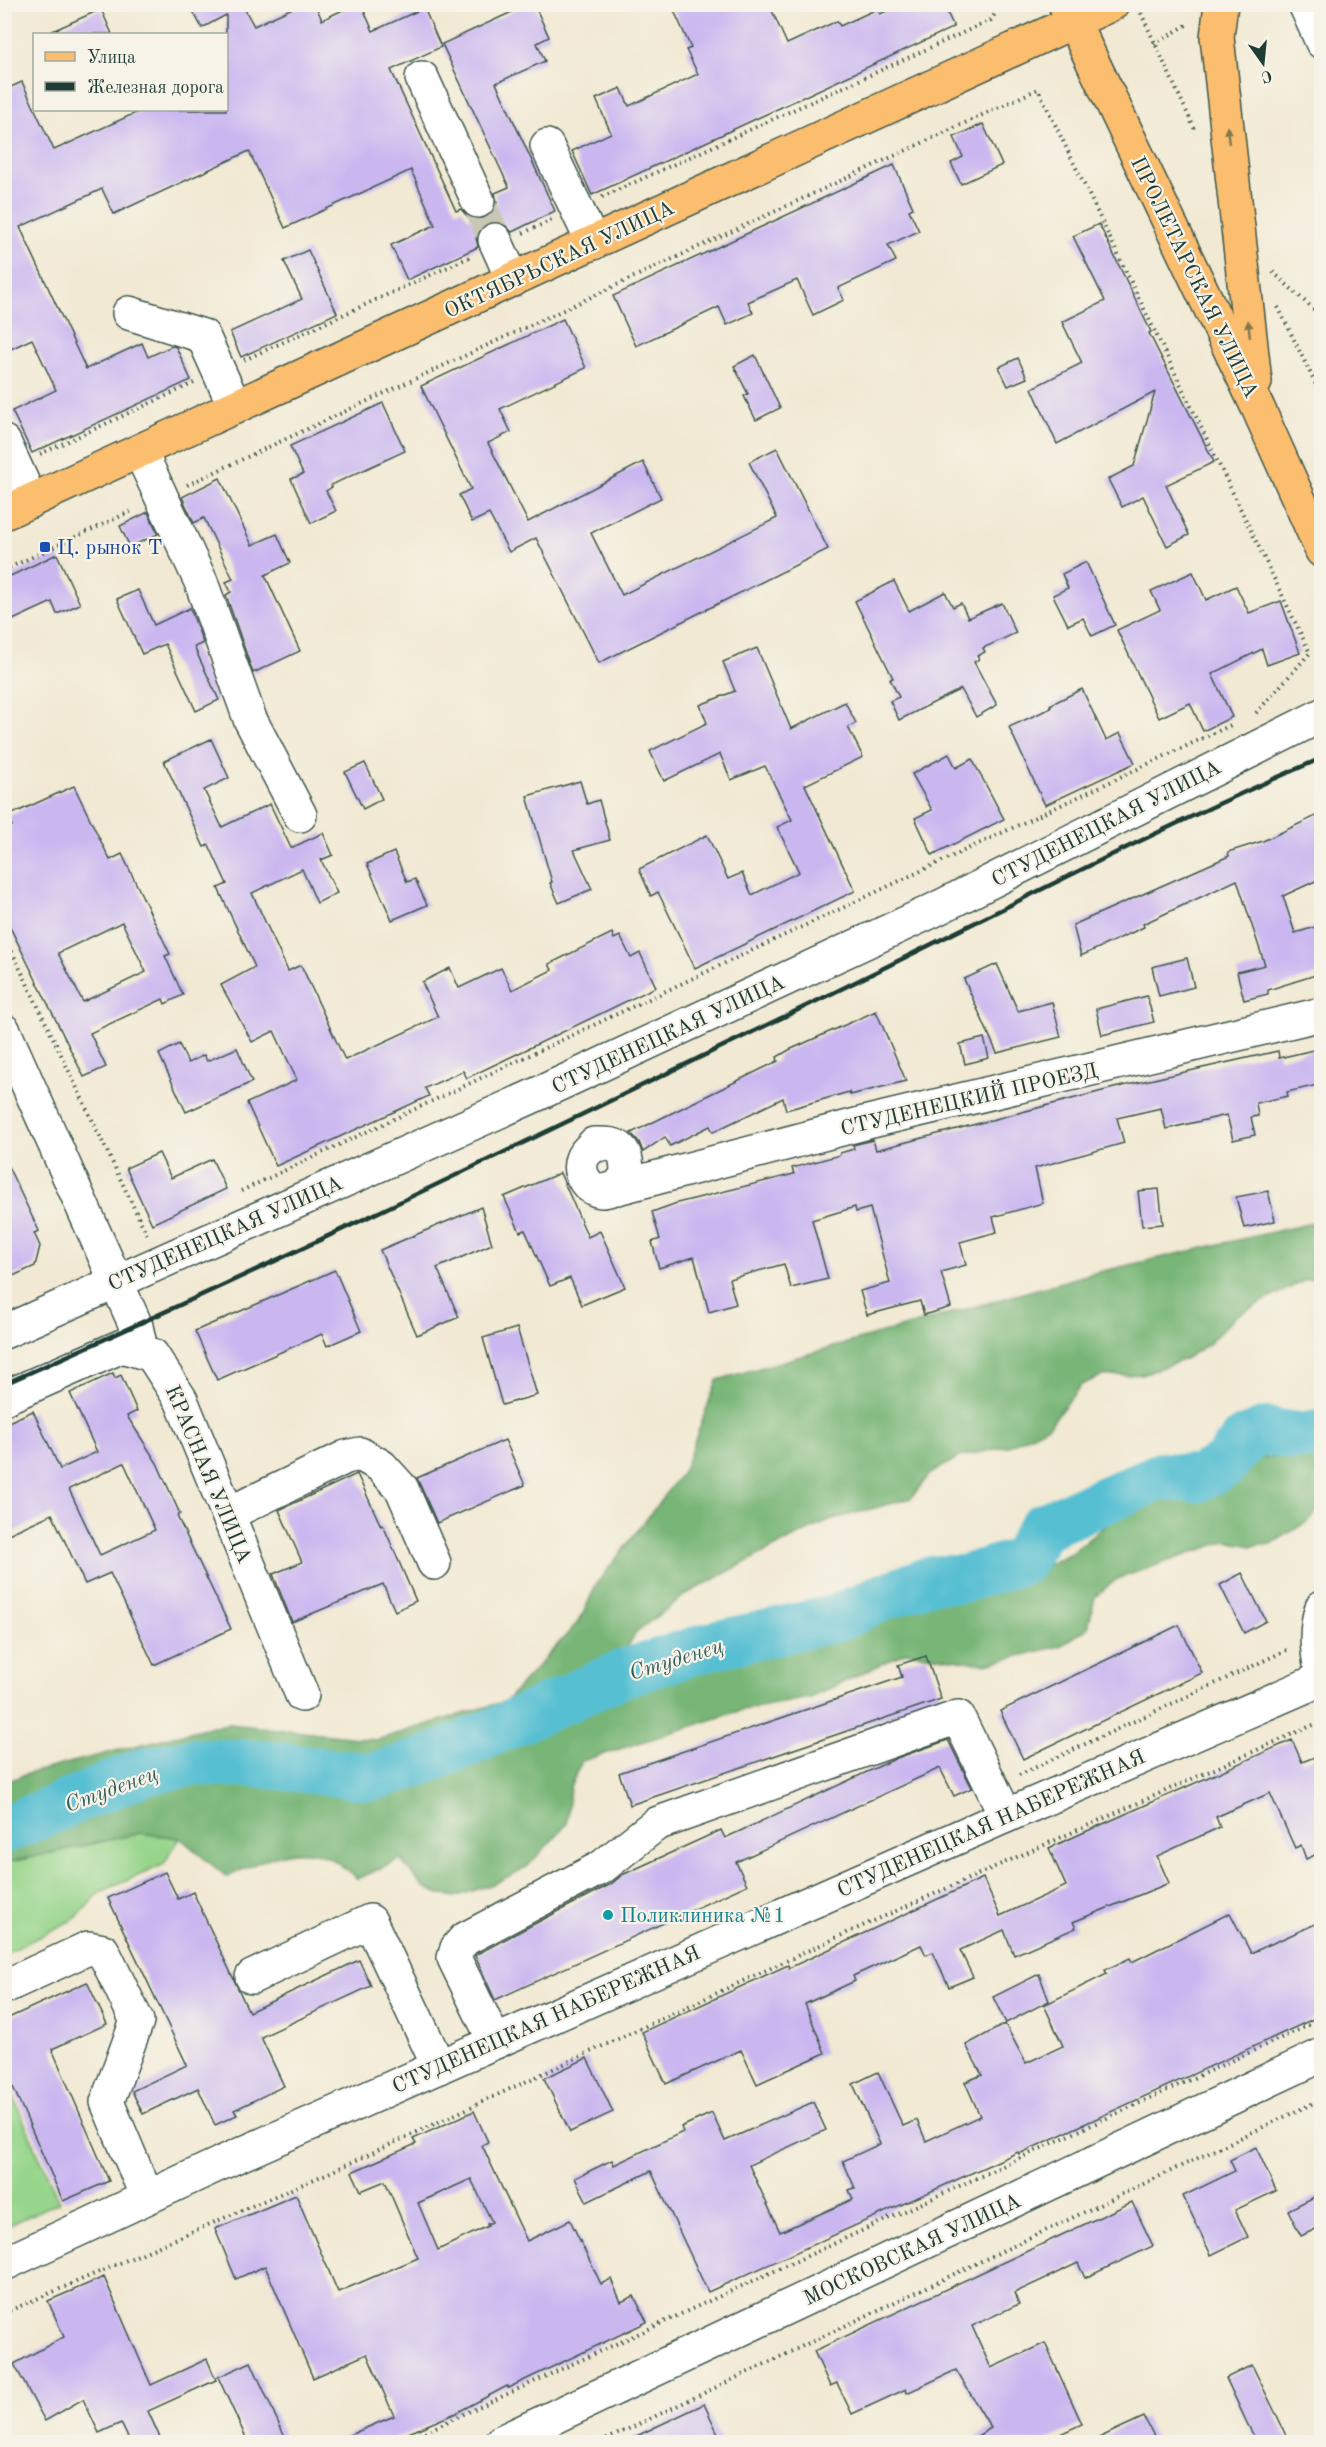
<svg xmlns="http://www.w3.org/2000/svg" width="1326" height="2447" viewBox="0 0 1326 2447" font-family="'Old Standard TT',serif">
<style>
.green{fill:#96d58b;stroke:#5a8960;stroke-width:1.5}
.forest{fill:#78b677;stroke:#4c7a56;stroke-width:1.5}
.lines{fill:none;stroke-linecap:round;stroke-linejoin:round}
.river{stroke:#56bfd2;stroke-width:48}
.building{fill:#cab7f0;fill-rule:evenodd}
.minor-tunnel{stroke:#c7c7b3;stroke-width:33;stroke-dasharray:33 16;stroke-linecap:butt}
.minor-casing{stroke:#3e574c;stroke-width:36}
.major-casing{stroke:#3e574c;stroke-width:36}
.path{stroke:#3e574c;stroke-width:4;stroke-dasharray:1.5 4.5;stroke-linecap:butt}
.minor{stroke:#fff;stroke-width:33}
.major{stroke:#fbbd6e;stroke-width:33}
.rail{stroke:#1f3d34;stroke-width:4.5}
.oneway{fill:#82774e}
.transit-dot{fill:#1a4fb4;stroke:#f7f3e8;stroke-width:2}
.culture-dot{fill:#0f9aa8;stroke:#f7f3e8;stroke-width:2}
.labels{text-anchor:middle;stroke-width:4.5;stroke-linejoin:round;paint-order:stroke}
.street-label{font-size:21px;fill:#1f3d34;stroke:#f7f3e8}
.transit-label{font-size:21px;fill:#164399;stroke:#f7f3e8;text-anchor:start}
.culture-label{font-size:21px;fill:#0d838f;stroke:#f7f3e8;text-anchor:start}
.water-label{font-size:22px;font-style:italic;fill:#2d5e5c;stroke:#f7f3e8}
</style>
<rect width="100%" height="100%" fill="#f7f3e8"/>
<filter id="ink" filterUnits="userSpaceOnUse"><feTurbulence type="fractalNoise" baseFrequency=".0167" numOctaves="2"/><feDisplacementMap in="SourceGraphic" scale="12" xChannelSelector="R" yChannelSelector="G"/><feConvolveMatrix kernelMatrix="1 2 1 2 8 2 1 2 1" color-interpolation-filters="sRGB"/></filter>
<filter id="wash" filterUnits="userSpaceOnUse"><feTurbulence type="fractalNoise" baseFrequency=".008" numOctaves="4" result="noise"/><feDisplacementMap in="SourceGraphic" scale="24" xChannelSelector="R" yChannelSelector="G"/><feGaussianBlur stdDeviation="1.35" result="paint"/><feColorMatrix in="noise" values="0 0 0 0 0 0 0 0 0 0 0 0 0 0 0 0 0 1.4 0 .05"/><feComposite in="paint" operator="in"/></filter>
<g filter="url(#wash)">
<rect width="100%" height="100%" fill="#f1e9d3"/>
<g class="green">
<path d="M140,1833L180,1838L163,1865L100,1892L76,1918L5,1954V1863Z"/>
<path d="M11,2091L59,2202L5,2227L4,2093Z"/>
</g>
<path class="forest" d="M1321,1221V1279H1307L1237,1315L1207,1345L1183,1360L1142,1374L1102,1376L1081,1385L1049,1426L1009,1446L959,1457L930,1474L911,1498L827,1521L763,1553L688,1593L636,1632L619,1663L633,1679L655,1682L906,1603L1018,1580L1071,1553L1111,1521L1244,1461L1321,1450V1506L1310,1520L1271,1544L1252,1546L1226,1541L1117,1579L1095,1597L1088,1628L1060,1646L986,1664L906,1652L810,1698L742,1710L582,1761L570,1787L567,1824L527,1867L496,1883L455,1897L439,1894L423,1887L400,1859L358,1879C350,1873 343,1866 335,1861C299,1839 260,1861 227,1877L180,1838L140,1833L5,1863V1782L30,1773L213,1726L230,1724L376,1740L506,1701L580,1620L596,1585L684,1470L717,1380L1090,1274Z"/>
<g class="lines">
<path class="river" d="M4,1830L142,1772L193,1762L262,1764L372,1777L424,1761L468,1743L624,1673L710,1646L837,1618L878,1599L932,1579H963L1022,1561L1042,1527L1161,1476L1197,1479L1225,1464L1244,1440L1266,1431L1294,1436L1322,1434"/>
</g>
<g id="blocks">
<g class="building">
<path d="M189,4H246L243,6L254,26L301,4H315L322,20L355,4H361L373,31L424,8L441,47L391,70L456,211L461,209L468,217L477,220L486,218L493,212L497,203L495,193L509,187L442,44L514,11L512,4H534L549,37L537,43L545,61L496,83L555,211L512,232L505,225L497,221L487,223L480,230L476,238L478,247L407,280L391,245L435,225L411,170L285,228L249,151L114,214L102,189L20,227L86,369L142,343L148,357L172,346L176,347L191,380L32,453L12,411L56,390L32,339L4,352V90L22,82L54,150L142,110H226V15L202,28Z"/>
<path d="M671,4H769L787,44L837,21L840,26L877,9L880,14L902,4H943L954,27L592,195L572,151L611,133L596,99L621,88L629,106L698,74L686,50L691,48Z"/>
<path d="M101,9L112,34H46Z"/>
<path d="M983,124L1002,165L961,184L951,163L963,157L954,137Z"/>
<path d="M894,165L913,208L909,210L919,231L888,245L896,261L838,288L844,300L813,315L797,280L748,302L753,313L727,325L719,307L636,346L613,296Z"/>
<path d="M1099,224L1151,332L1149,333L1214,462L1166,485L1189,535L1167,546L1143,496L1122,507L1108,479L1134,466L1155,392L1057,444L1032,388L1082,363L1062,322L1105,301L1073,236Z"/>
<path d="M308,250L337,313L241,357L230,332L302,299L284,261Z"/>
<path d="M563,319L586,368L500,409L511,432L488,443L528,522L643,462L661,498L591,533L622,595L777,518L749,462L777,448L828,549L599,663L536,538L509,552L489,514L472,522L459,495L471,489L421,386Z"/>
<path d="M755,355L780,408L756,420L744,396L748,394L734,366Z"/>
<path d="M1018,358L1027,378L1008,386L999,367Z"/>
<path d="M383,403L405,451L331,485L332,487L326,491L336,511L311,523L291,479L303,474L290,446Z"/>
<path d="M220,478L252,545L277,534L290,563L265,575L300,651L253,673L226,595L231,592L226,582L233,579L204,518L194,523L182,497Z"/>
<path d="M148,512L158,534L130,547L120,526Z"/>
<path d="M57,554L80,604L57,614L52,602L4,624V579Z"/>
<path d="M1086,562L1115,625L1092,636L1083,618L1068,625L1053,595L1068,588L1062,574Z"/>
<path d="M1193,572L1206,600L1236,586L1249,613L1281,601L1300,653L1267,665L1262,649L1212,674L1232,717L1203,731L1190,703L1159,718L1117,630L1160,610L1151,591Z"/>
<path d="M894,581L909,611L945,592L953,607L961,603L968,618L1002,603L1016,633L983,648L985,652L977,656L979,659L974,662L997,705L976,717L961,689L899,720L890,701L899,697L890,679L893,678L855,601Z"/>
<path d="M138,590L154,625L190,608L203,643L194,647L219,700L196,711L165,644L142,654L117,599Z"/>
<path d="M757,648L791,729L845,702L856,723L848,727L863,757L805,785L855,891L695,968L658,892L651,896L639,869L707,835L728,879L742,873L752,895L799,872L777,827L792,820L765,766L731,780L720,754L664,781L650,751L707,723L700,705L735,691L723,662Z"/>
<path d="M1082,689L1106,740L1120,733L1135,763L1045,805L1009,727L1051,708L1050,705Z"/>
<path d="M211,739L229,778L204,790L222,827L270,804L291,848L323,833L333,855L321,860L337,893L317,903L302,869L252,893L288,971L301,965L345,1060L438,1017L422,982L450,968L459,988L501,968L512,990L552,970L549,964L612,933L614,939L620,936L631,958L640,953L656,987L467,1078L463,1071L425,1088L429,1096L276,1166L247,1103L297,1080L274,1031L252,1042L221,985L255,967L218,888L227,884L209,845L204,847L164,761Z"/>
<path d="M949,754L956,768L972,759L1004,819L932,855L915,818L932,810L912,774Z"/>
<path d="M365,763L382,799L363,809L345,772Z"/>
<path d="M580,781L587,804L599,800L610,840L574,850L592,889L559,903L550,883L552,882L527,796Z"/>
<path d="M74,786L110,860L122,854L170,954L165,956L183,995L165,1004L163,999L90,1033L106,1067L84,1077L4,915V829L12,826L8,816ZM122,922L146,972L83,1002L58,953Z"/>
<path d="M1322,813V878L1283,896L1295,933L1322,925V973L1268,990V994L1244,1000L1237,972L1265,965L1237,880L1143,924L1144,927L1081,956L1073,925L1229,856L1228,852L1263,841Z"/>
<path d="M394,852L407,882L415,879L427,905L392,920L367,864Z"/>
<path d="M1187,958L1194,987L1159,996L1152,967Z"/>
<path d="M997,964L1018,1011L1052,1002L1061,1037L997,1053L964,979Z"/>
<path d="M1147,996L1154,1022L1102,1035L1096,1009Z"/>
<path d="M876,1011L906,1081L850,1095L849,1092L786,1110L783,1098L713,1132L710,1126L670,1146L665,1137L643,1152L639,1142L631,1133L778,1061L777,1057L789,1050Z"/>
<path d="M984,1038L989,1058L965,1064L960,1044Z"/>
<path d="M179,1044L188,1063L204,1055L207,1061L237,1048L252,1082L186,1112L159,1054Z"/>
<path d="M1322,1048V1084L1287,1092L1288,1096L1256,1103L1258,1116L1251,1117L1255,1135L1233,1140L1227,1115L1166,1129L1161,1108L1117,1118L1124,1143L1035,1168L1043,1203L993,1217L997,1232L960,1242L966,1265L941,1272L951,1307L924,1315L920,1301L867,1315L860,1291L890,1283L870,1208L856,1212L855,1207L812,1220L828,1279L791,1288L784,1264L729,1279L736,1304L709,1312L694,1257L659,1268L652,1242L660,1239L652,1212L677,1203L794,1174L792,1168L840,1155V1153L854,1149L853,1145L873,1140L876,1150L1114,1088L1278,1051L1279,1058Z"/>
<path d="M159,1153L171,1178L212,1159L226,1189L152,1224L126,1168Z"/>
<path d="M4,1158L39,1231L34,1233L40,1246L35,1266L4,1280Z"/>
<path d="M560,1173L588,1237L600,1231L625,1287L582,1305L570,1278L550,1286L525,1230L520,1232L504,1197Z"/>
<path d="M1159,1189L1163,1224L1142,1226L1138,1191Z"/>
<path d="M1268,1191L1275,1221L1244,1228L1236,1197Z"/>
<path d="M481,1207L492,1244L437,1268L459,1317L417,1335L380,1250Z"/>
<path d="M335,1270L361,1331L327,1346L322,1334L217,1380L195,1331Z"/>
<path d="M517,1328L537,1395L502,1405L483,1338Z"/>
<path d="M113,1373L115,1378L121,1375L137,1411L127,1416L157,1463L180,1514L177,1516L231,1629L154,1665L110,1573L85,1584L52,1514L4,1536V1424L33,1411L60,1469L97,1452L70,1393ZM124,1463L155,1530L100,1555L69,1489Z"/>
<path d="M505,1440L525,1485L437,1523L417,1478Z"/>
<path d="M357,1474L381,1526L383,1525L416,1601L395,1611L383,1584L292,1622L273,1574L302,1562L279,1510Z"/>
<path d="M1242,1573L1266,1621L1244,1633L1220,1585Z"/>
<path d="M1179,1625L1202,1673L1023,1759L1000,1711Z"/>
<path d="M926,1656L941,1699L630,1805L619,1773L902,1677L898,1665Z"/>
<path d="M948,1740L972,1788L954,1796L940,1768L736,1862L747,1885L495,2000L475,1956L477,1954L611,1884L622,1875L721,1830L725,1838L897,1758Z"/>
<path d="M1292,1740L1302,1762L1322,1754V1852L1306,1859L1301,1845L1295,1848L1270,1793L1216,1817L1220,1827L1157,1856L1169,1883L1073,1922L1076,1928L1014,1955L1004,1930L960,1950L973,1977L949,1987L933,1952L926,1955L921,1945L853,1976L855,1981L805,2004L825,2053L757,2084L741,2050L666,2084L642,2032L788,1965L789,1968L983,1878L1000,1916L1066,1886L1049,1848Z"/>
<path d="M165,1872L178,1899L193,1892L249,2012L359,1960L371,1986L261,2037L284,2086L234,2110L237,2115L215,2125L198,2088L143,2114L132,2091L187,2065L108,1898Z"/>
<path d="M1230,1913L1251,1953L1322,1921V2015L1019,2154L1018,2152L708,2292L651,2171L587,2202L575,2178L612,2160L614,2165L683,2132L681,2127L712,2113L725,2141L813,2102L826,2130L749,2165L780,2232L853,2199L849,2190L855,2188L843,2161L880,2144L853,2084L878,2072L903,2126L917,2120L926,2141L980,2116L965,2082L982,2075L966,2045L1005,2024L1026,2063L1063,2046L1044,2005L1107,1974L1105,1970L1130,1958L1132,1962Z"/>
<path d="M1039,1974L1049,2001L1006,2023L993,1997Z"/>
<path d="M87,1982L107,2024L52,2049L109,2181L63,2201L13,2087L4,2091V2020Z"/>
<path d="M587,2058L613,2112L570,2132L544,2078Z"/>
<path d="M474,2111L488,2142L482,2145L527,2241L570,2220L601,2284L611,2279L621,2302L634,2296L647,2322L508,2388L507,2386L456,2413L387,2442H333L394,2416L367,2354L313,2378L265,2266L236,2279L215,2229L296,2195L338,2292L418,2258L385,2181L361,2191L352,2172L416,2144L413,2139ZM471,2179L492,2222L487,2224L488,2226L438,2250L418,2203Z"/>
<path d="M1256,2147L1276,2191L1235,2210L1248,2237L1211,2255L1183,2196L1235,2171L1230,2160Z"/>
<path d="M1322,2193V2226L1301,2236L1288,2210Z"/>
<path d="M1132,2202L1153,2246L1085,2278L1078,2263L1014,2293L1019,2304L972,2326L991,2368L1045,2343L1082,2424L1043,2442H967L991,2428L956,2370L907,2393L906,2389L852,2414L837,2383L830,2386L814,2351Z"/>
<path d="M104,2277L151,2385L207,2359L216,2380L148,2411L162,2442H130L121,2423L99,2433L83,2399L45,2421L14,2364L64,2337L48,2301Z"/>
<path d="M251,2362L287,2442H248L218,2377Z"/>
<path d="M1252,2365L1274,2410L1289,2442H1257L1247,2423L1226,2378Z"/>
<path d="M704,2404L722,2442H624Z"/>
<path d="M1144,2417L1157,2442H1090Z"/>
</g>
</g>
</g>
<g filter="url(#ink)">
<use href="#blocks" fill-opacity="0" stroke="#3e574c" stroke-width="1.5"/>
<g class="lines">
<path class="minor-tunnel" d="M478,201L495,240"/>
<defs>
<g id="minor">
<path d="M1305,4L1322,42"/>
<path d="M422,78L478,201"/>
<path d="M547,146L593,243"/>
<path d="M495,240L513,280"/>
<path d="M129,313L203,336L235,407"/>
<path d="M4,442L31,501"/>
<path d="M140,451L201,582L250,719L300,815"/>
<path d="M4,1031L136,1326L141,1350"/>
<path d="M617,1188L627,1175C627,1148 621,1143 594,1144C590,1149 584,1153 582,1159C577,1173 587,1190 602,1191C607,1191 613,1188 617,1188L868,1122L1322,1014"/>
<path d="M4,1332L529,1098L932,911L1322,715"/>
<path d="M4,1398L122,1346L152,1355L181,1400L302,1695"/>
<path d="M228,1514L346,1457L360,1454L381,1466L402,1489L434,1563"/>
<path d="M1322,1607C1314,1631 1317,1651 1322,1675"/>
<path d="M252,1977L370,1921L439,2067"/>
<path d="M4,1987L88,1948L103,1951L137,2021L107,2102L147,2197"/>
<path d="M495,2042L454,1958L457,1948L465,1939L602,1867L656,1824L958,1717L1006,1816"/>
<path d="M4,2264L228,2160L1006,1816L1322,1679"/>
<path d="M501,2442L1322,2055"/>
</g>
<g id="major">
<path d="M1065,4L1258,408L1322,551"/>
<path d="M1221,4L1217,37L1255,382"/>
<path d="M4,513L1112,4"/>
</g>
</defs>
<use href="#minor" class="minor-casing"/>
<use href="#major" class="major-casing"/>
<g class="path">
<path d="M1141,13L1196,132"/>
<path d="M1154,44L1190,23"/>
<path d="M602,197L991,20L1001,4"/>
<path d="M523,233L552,220"/>
<path d="M1273,272L1322,317"/>
<path d="M1278,307L1322,397"/>
<path d="M244,360L472,256"/>
<path d="M40,454L194,383"/>
<path d="M187,485L1038,89L1310,653L1256,713"/>
<path d="M4,570L134,510"/>
<path d="M4,935L147,1235"/>
<path d="M241,1191L1233,724"/>
<path d="M1019,1775L1289,1649"/>
<path d="M4,2313L333,2171L840,1936L1322,1721"/>
<path d="M403,2442L1322,2019"/>
<path d="M601,2442L1322,2099"/>
</g>
<use href="#minor" class="minor"/>
<use href="#major" class="major"/>
<path class="rail" d="M4,1384C284,1261 558,1126 833,993C995,914 1155,829 1322,758"/>
</g>
<defs><path id="oneway-solid" d="M-6-.8H1V-3.2L6.5 0L1 3.2V.8H-6Z" transform="scale(1.5)"/></defs>
<g class="oneway">
<use href="#oneway-solid" transform="translate(1228 135) rotate(-96)"/>
<use href="#oneway-solid" transform="translate(1249 329) rotate(-96)"/>
</g>
</g>
<rect class="transit-dot" x="39" y="541" width="12" height="12" rx="3"/>
<circle class="culture-dot" cx="608" cy="1915" r="6"/>
<g class="labels">
<g class="street-label">
<text transform="translate(559 259) rotate(-25)" y="7">ОКТЯБРЬСКАЯ УЛИЦА</text>
<text transform="translate(1195 277) rotate(64)" y="7">ПРОЛЕТАРСКАЯ УЛИЦА</text>
<text transform="translate(1106 823) rotate(-27)" y="7">СТУДЕНЕЦКАЯ УЛИЦА</text>
<text transform="translate(668 1034) rotate(-25)" y="7">СТУДЕНЕЦКАЯ УЛИЦА</text>
<text transform="translate(969 1099) rotate(-13)" y="7">СТУДЕНЕЦКИЙ ПРОЕЗД</text>
<text transform="translate(225 1233) rotate(-24)" y="7">СТУДЕНЕЦКАЯ УЛИЦА</text>
<text transform="translate(209 1474) rotate(67)" y="7">КРАСНАЯ УЛИЦА</text>
<text transform="translate(991 1823) rotate(-24)" y="7">СТУДЕНЕЦКАЯ НАБЕРЕЖНАЯ</text>
<text transform="translate(546 2019) rotate(-24)" y="7">СТУДЕНЕЦКАЯ НАБЕРЕЖНАЯ</text>
<text transform="translate(912 2249) rotate(-25)" y="7">МОСКОВСКАЯ УЛИЦА</text>
</g>
<g class="transit-label">
<text x="57" y="554">Ц. рынок Т</text>
</g>
<g class="culture-label">
<text x="620" y="1922">Поликлиника №1</text>
</g>
<g class="water-label">
<text transform="translate(676 1658) rotate(-17)" y="8">Студенец</text>
<text transform="translate(111 1788) rotate(-20)" y="8">Студенец</text>
</g>
</g>
<rect width="1326" height="2447" fill="none" stroke="#f7f3e8" stroke-width="24"/>
<rect x="33" y="33" width="195" height="78" fill="#f7f3e8" stroke="#a1aaa0" stroke-width="1.5"/>
<rect x="45" y="52" width="30" height="9" fill="#fbbd6e" stroke="#a1aaa0" stroke-width="1.5"/>
<text x="87" y="63" font-size="18" fill="#1f3d34">Улица</text>
<rect x="45" y="82" width="30" height="9" fill="#1f3d34" stroke="#a1aaa0" stroke-width="1.5"/>
<text x="87" y="93" font-size="18" fill="#1f3d34">Железная дорога</text>
<g transform="translate(1263 63) rotate(165)" stroke="#f7f3e8" stroke-width="4.5" paint-order="stroke">
<path d="M0-4.5L10 22L0 15L-10 22Z" fill="#1f3d34"/>
<text y="-9" font-size="16" font-weight="bold" text-anchor="middle" fill="#1f3d34">С</text>
</g>
</svg>
